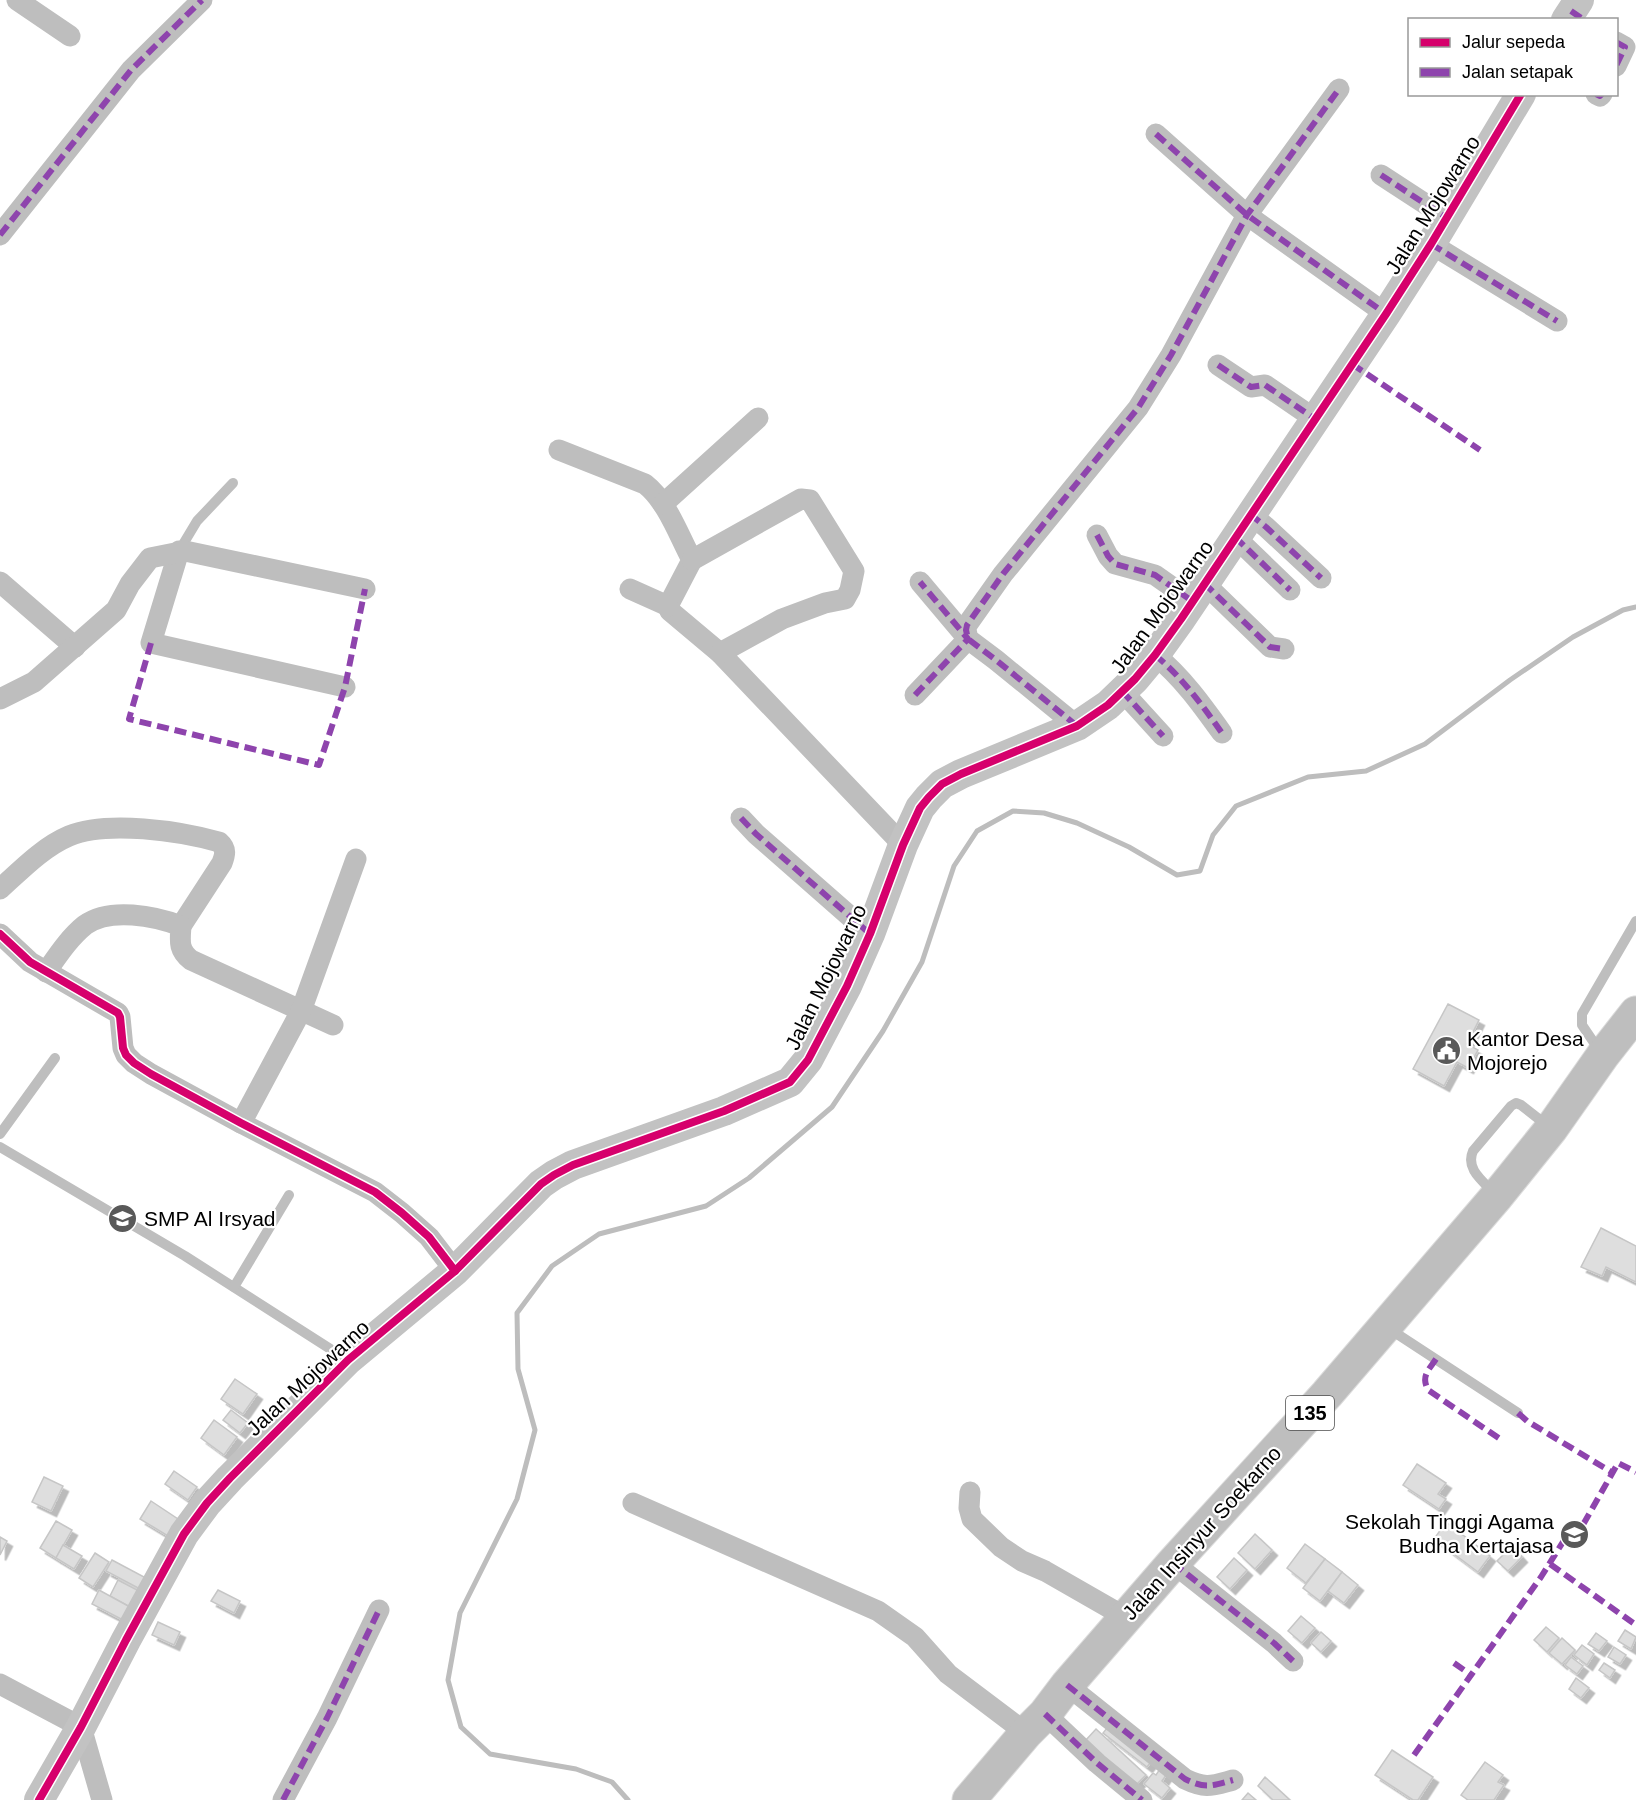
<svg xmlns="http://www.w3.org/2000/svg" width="1636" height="1800" viewBox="0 0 1636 1800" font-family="Helvetica,sans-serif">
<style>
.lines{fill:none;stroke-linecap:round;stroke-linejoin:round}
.stream{stroke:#bdbdbd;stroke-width:5}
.building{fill:#dedede;stroke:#c6c6c6;stroke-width:1.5;filter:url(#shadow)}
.primary-casing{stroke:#dbdbdb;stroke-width:35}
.lane{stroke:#bebebe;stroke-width:10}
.street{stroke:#bebebe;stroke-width:21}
.secondary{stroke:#c2c2c2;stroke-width:30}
.primary{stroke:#bebebe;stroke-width:33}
.quiet{stroke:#8e44ad;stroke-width:6;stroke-dasharray:12 6;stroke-linecap:butt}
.cycleway-casing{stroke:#fff;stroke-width:11}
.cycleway{stroke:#d6006c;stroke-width:8}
.labels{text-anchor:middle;stroke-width:4.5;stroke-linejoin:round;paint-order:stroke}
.shield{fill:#fff;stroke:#4c4c4c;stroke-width:1.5}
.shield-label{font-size:20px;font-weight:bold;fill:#000}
.street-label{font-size:21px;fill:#000;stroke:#fff}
.poi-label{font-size:21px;fill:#000;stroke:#fff;text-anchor:start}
</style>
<defs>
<filter id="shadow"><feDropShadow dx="5.5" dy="5.5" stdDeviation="0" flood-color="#0004"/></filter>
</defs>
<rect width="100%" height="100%" fill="#fff"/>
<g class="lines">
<path class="stream" d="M628,1800L612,1782L576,1769L490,1754L461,1727L448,1680L460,1613L517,1499L535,1430L518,1369L517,1313L552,1266L599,1234L706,1206L749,1178L832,1107L883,1031L922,962L954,866L977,831L1013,811L1044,813L1077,823L1129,847L1177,875L1200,871L1213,835L1236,806L1308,777L1366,771L1425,744L1510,680L1573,637L1623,610L1636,607"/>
</g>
<g class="building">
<path d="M1448,1004L1479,1020L1467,1044L1478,1050L1468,1068L1457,1062L1444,1086L1413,1069Z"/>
<path d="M1601,1228L1636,1246V1282L1606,1267L1602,1276L1581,1267Z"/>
<path d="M235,1379L257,1394L243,1414L221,1399Z"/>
<path d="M231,1410L248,1423L240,1433L223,1420Z"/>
<path d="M214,1420L237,1437L224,1455L201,1438Z"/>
<path d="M1417,1464L1446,1483L1438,1494L1446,1499L1439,1509L1403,1485Z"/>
<path d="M174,1471L197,1487L188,1500L165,1484Z"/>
<path d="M44,1477L63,1486L51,1511L32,1502Z"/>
<path d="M151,1501L178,1519L168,1536L140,1519Z"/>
<path d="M56,1521L72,1530L56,1558L40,1548Z"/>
<path d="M1446,1522L1490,1556L1478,1572L1434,1539Z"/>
<path d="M1255,1534L1272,1550L1255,1569L1238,1553Z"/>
<path d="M0,1537L7,1541L0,1555Z"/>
<path d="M1305,1544L1325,1559L1306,1583L1287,1568Z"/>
<path d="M63,1545L82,1556L74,1569L56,1558Z"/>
<path d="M1512,1546L1522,1557L1508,1571L1497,1561Z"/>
<path d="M95,1553L109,1562L93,1587L79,1578Z"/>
<path d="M1234,1558L1247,1570L1230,1589L1217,1577Z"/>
<path d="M1325,1559L1342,1572L1320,1601L1303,1588Z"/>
<path d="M112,1560L146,1578L140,1589L106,1571Z"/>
<path d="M1342,1572L1358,1585L1344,1603L1328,1591Z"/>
<path d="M118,1580L139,1591L130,1607L110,1596Z"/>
<path d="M99,1590L130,1607L123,1620L92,1604Z"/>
<path d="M218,1590L240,1601L234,1613L211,1601Z"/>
<path d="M1301,1616L1315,1628L1302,1643L1288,1631Z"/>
<path d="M158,1622L180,1632L174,1645L152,1635Z"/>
<path d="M1546,1627L1559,1638L1547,1652L1534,1640Z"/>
<path d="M1625,1630L1636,1637L1631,1649L1618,1641Z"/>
<path d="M1321,1632L1331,1641L1321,1652L1311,1643Z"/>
<path d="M1596,1633L1607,1641L1599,1651L1588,1644Z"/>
<path d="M1562,1638L1575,1650L1562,1664L1549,1653Z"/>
<path d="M1582,1645L1594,1654L1587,1665L1574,1655Z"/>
<path d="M1614,1647L1626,1655L1620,1664L1608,1657Z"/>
<path d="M1571,1657L1583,1666L1577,1674L1565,1665Z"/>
<path d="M1604,1663L1615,1670L1610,1678L1599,1670Z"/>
<path d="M1576,1678L1589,1688L1581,1698L1569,1689Z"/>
<path d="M1111,1723L1154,1758L1147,1767L1103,1733Z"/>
<path d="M1096,1729L1146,1775L1135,1786L1085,1741Z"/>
<path d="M1392,1750L1433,1777L1418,1800H1413L1375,1775Z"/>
<path d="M1485,1762L1503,1775L1498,1782L1504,1785L1494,1800H1468L1461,1795Z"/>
<path d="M1162,1766L1169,1771L1162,1781L1170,1788L1162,1798L1144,1784L1153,1773L1156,1775Z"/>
<path d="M1265,1777L1290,1800H1273L1258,1786Z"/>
<path d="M1248,1793L1256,1800H1242Z"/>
</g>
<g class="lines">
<defs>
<path id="primary" d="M969,1800L1026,1733L1045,1714L1067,1685L1173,1563L1327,1394L1497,1196L1551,1129L1603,1055L1636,1013"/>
</defs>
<use href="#primary" class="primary-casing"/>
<g class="lane">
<path d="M179,551L197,521L233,483"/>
<path d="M1601,1053L1582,1025V1014L1636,921"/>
<path d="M0,1134L55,1058"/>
<path d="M0,1147L185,1256L346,1359"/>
<path d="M1495,1194C1483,1181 1465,1169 1473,1151L1511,1106L1516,1103L1521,1105L1549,1127"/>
<path d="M234,1287L289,1195"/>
<path d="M1388,1328L1518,1413"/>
</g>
<g class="street">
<path d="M17,0L70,36"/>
<path d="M1616,42L1625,47L1616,66"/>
<path d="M1596,94L1600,96L1602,94"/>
<path d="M1156,134L1247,215L1386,314"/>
<path d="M1381,175L1447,218"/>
<path d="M0,235L131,70L202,0"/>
<path d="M1431,244L1557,321"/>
<path d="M1218,365L1251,387L1265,385L1315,419"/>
<path d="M559,450L645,484C667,501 679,536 692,560L668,606L670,611L720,653L903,845"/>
<path d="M663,504L758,418"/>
<path d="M1250,514L1266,527L1321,578"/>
<path d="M1097,535L1108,556L1115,564L1155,575L1192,601"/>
<path d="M1235,537L1290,590"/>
<path d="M179,551L151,643L345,687"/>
<path d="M692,560L801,499L810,500L854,571L850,590L845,599L825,603L782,619L720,653"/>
<path d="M0,582L75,647"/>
<path d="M1204,583L1270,647L1284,649"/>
<path d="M630,589L668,606"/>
<path d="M1155,655C1182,677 1202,705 1222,733"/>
<path d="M1122,691L1163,736"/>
<path d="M915,695L968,639L920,582"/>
<path d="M0,699L34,682L116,610L130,584L150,558L185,551L365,589"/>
<path d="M1077,726L996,660L968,639L966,630L967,625L1003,574L1138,408L1171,355L1247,215L1339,89"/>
<path d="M741,818L756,834L870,934"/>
<path d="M0,889C21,870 43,847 69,836C107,820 180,831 219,842C227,849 225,855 222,863L181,926"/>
<path d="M0,934L30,962L118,1013L120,1017L123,1048L126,1055L134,1063L151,1074L241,1123L375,1192L402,1213L429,1237L455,1271"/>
<path d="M46,972C58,955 69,938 85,925C110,907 155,916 181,926C180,941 178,950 191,960L333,1025"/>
<path d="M241,1123L301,1011L356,859"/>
<path d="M970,1492L969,1508L972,1519L1001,1547L1022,1561L1045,1571L1127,1618"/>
<path d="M633,1503L878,1611L915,1637L948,1674L1026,1733"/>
<path d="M1173,1563L1274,1643L1293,1661"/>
<path d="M0,1684L81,1727L102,1800"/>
<path d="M1067,1685L1185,1779C1206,1789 1211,1786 1233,1780"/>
<path d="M1045,1714L1097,1763L1142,1800"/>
<path d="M283,1800L327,1718L379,1610"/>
</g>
<g class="secondary">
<path d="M1566,20L1579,0"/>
<path d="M39,1800L81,1727L126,1640L184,1534L207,1503L230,1478L348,1360L455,1271L541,1184L554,1175L573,1165L724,1111L790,1082L808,1060L847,986L870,934L903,845L920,808L929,797L942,784L961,774L1077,726L1108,705L1135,679L1155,655L1181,619L1386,314L1431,244L1521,94"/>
</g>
<use href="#primary" class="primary"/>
<g class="quiet">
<path d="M1571,11L1584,20"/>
<path d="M1616,42L1625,47L1616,66"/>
<path d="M1596,94L1600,96L1602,94"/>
<path d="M1156,134L1247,215L1386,314"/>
<path d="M1381,175L1447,218"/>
<path d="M0,235L131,70L202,0"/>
<path d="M1431,244L1557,321"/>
<path d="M1352,364L1480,450"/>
<path d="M1218,365L1251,387L1265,385L1315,419"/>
<path d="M1250,514L1266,527L1321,578"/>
<path d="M1097,535L1108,556L1115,564L1155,575L1192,601"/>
<path d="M1235,537L1290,590"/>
<path d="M1204,583L1270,647L1284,649"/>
<path d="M151,643L129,719L319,765L345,687L365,589"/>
<path d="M1155,655C1182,677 1202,705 1222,733"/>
<path d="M1122,691L1163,736"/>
<path d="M915,695L968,639L920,582"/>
<path d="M1077,726L996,660L968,639L966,630L967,625L1003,574L1138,408L1171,355L1247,215L1339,89"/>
<path d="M741,818L756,834L870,934"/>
<path d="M1436,1359C1428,1371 1421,1376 1428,1390L1500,1439"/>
<path d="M1518,1413L1527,1421L1613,1473"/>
<path d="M1173,1563L1274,1643L1293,1661"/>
<path d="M1550,1564L1636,1625"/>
<path d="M1454,1663L1471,1675"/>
<path d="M1067,1685L1185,1779C1206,1789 1211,1786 1233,1780"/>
<path d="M1045,1714L1097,1763L1142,1800"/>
<path d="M1414,1755L1541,1577L1571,1529L1584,1523L1618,1463L1636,1472"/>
<path d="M283,1800L327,1718L379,1610"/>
</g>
<defs>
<g id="cycleway">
<path d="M0,934L30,962L118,1013L120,1017L123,1048L126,1055L134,1063L151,1074L241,1123L375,1192L402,1213L429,1237L455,1271"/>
<path d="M39,1800L81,1727L126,1640L184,1534L207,1503L230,1478L348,1360L455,1271L541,1184L554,1175L573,1165L724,1111L790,1082L808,1060L847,986L870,934L903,845L920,808L929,797L942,784L961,774L1077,726L1108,705L1135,679L1155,655L1181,619L1386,314L1431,244L1521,94"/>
</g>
</defs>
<use href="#cycleway" class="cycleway-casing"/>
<use href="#cycleway" class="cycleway"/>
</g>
<defs>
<symbol id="civic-disc" viewBox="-11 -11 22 22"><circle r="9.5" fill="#595959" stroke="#fff"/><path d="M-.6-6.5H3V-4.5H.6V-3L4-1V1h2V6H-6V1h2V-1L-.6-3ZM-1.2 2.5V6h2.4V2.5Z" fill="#fff"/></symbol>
<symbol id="school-disc" viewBox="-11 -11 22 22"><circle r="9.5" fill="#595959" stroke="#fff"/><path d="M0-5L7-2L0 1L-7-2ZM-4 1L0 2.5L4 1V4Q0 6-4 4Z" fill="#fff"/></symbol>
<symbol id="university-disc" viewBox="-11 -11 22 22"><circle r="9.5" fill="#595959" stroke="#fff"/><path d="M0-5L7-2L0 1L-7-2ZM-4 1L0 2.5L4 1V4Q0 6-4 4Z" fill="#fff"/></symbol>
</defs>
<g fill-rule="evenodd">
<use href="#civic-disc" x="1430" y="1034" width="33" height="33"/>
<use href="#school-disc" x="106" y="1202" width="33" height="33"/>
<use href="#university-disc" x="1558" y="1518" width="33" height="33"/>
</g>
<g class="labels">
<rect class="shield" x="1286" y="1396" width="48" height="34" rx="4.5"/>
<g class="shield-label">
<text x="1310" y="1420">135</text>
</g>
<g class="street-label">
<text transform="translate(1433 205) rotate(-58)" y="7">Jalan Mojowarno</text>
<text transform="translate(1162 607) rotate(-54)" y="7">Jalan Mojowarno</text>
<text transform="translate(826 977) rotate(-64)" y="7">Jalan Mojowarno</text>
<text transform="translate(308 1378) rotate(-43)" y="7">Jalan Mojowarno</text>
<text transform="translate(1202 1533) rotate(-48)" y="7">Jalan Insinyur Soekarno</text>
</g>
<g class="poi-label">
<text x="1467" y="1046">Kantor Desa<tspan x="1467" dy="24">Mojorejo</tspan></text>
<text x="144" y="1226">SMP Al Irsyad</text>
<text x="1554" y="1529" text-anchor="end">Sekolah Tinggi Agama<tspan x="1554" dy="24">Budha Kertajasa</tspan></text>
</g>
</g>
<rect x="1408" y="18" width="210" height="78" fill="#ffffff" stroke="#999999" stroke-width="1.5"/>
<rect x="1420" y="38" width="30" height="9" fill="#d6006c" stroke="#999999" stroke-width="1.5"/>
<text x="1462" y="48" font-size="18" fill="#000000">Jalur sepeda</text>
<rect x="1420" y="68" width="30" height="9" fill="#8e44ad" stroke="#999999" stroke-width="1.5"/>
<text x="1462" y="78" font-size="18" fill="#000000">Jalan setapak</text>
</svg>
